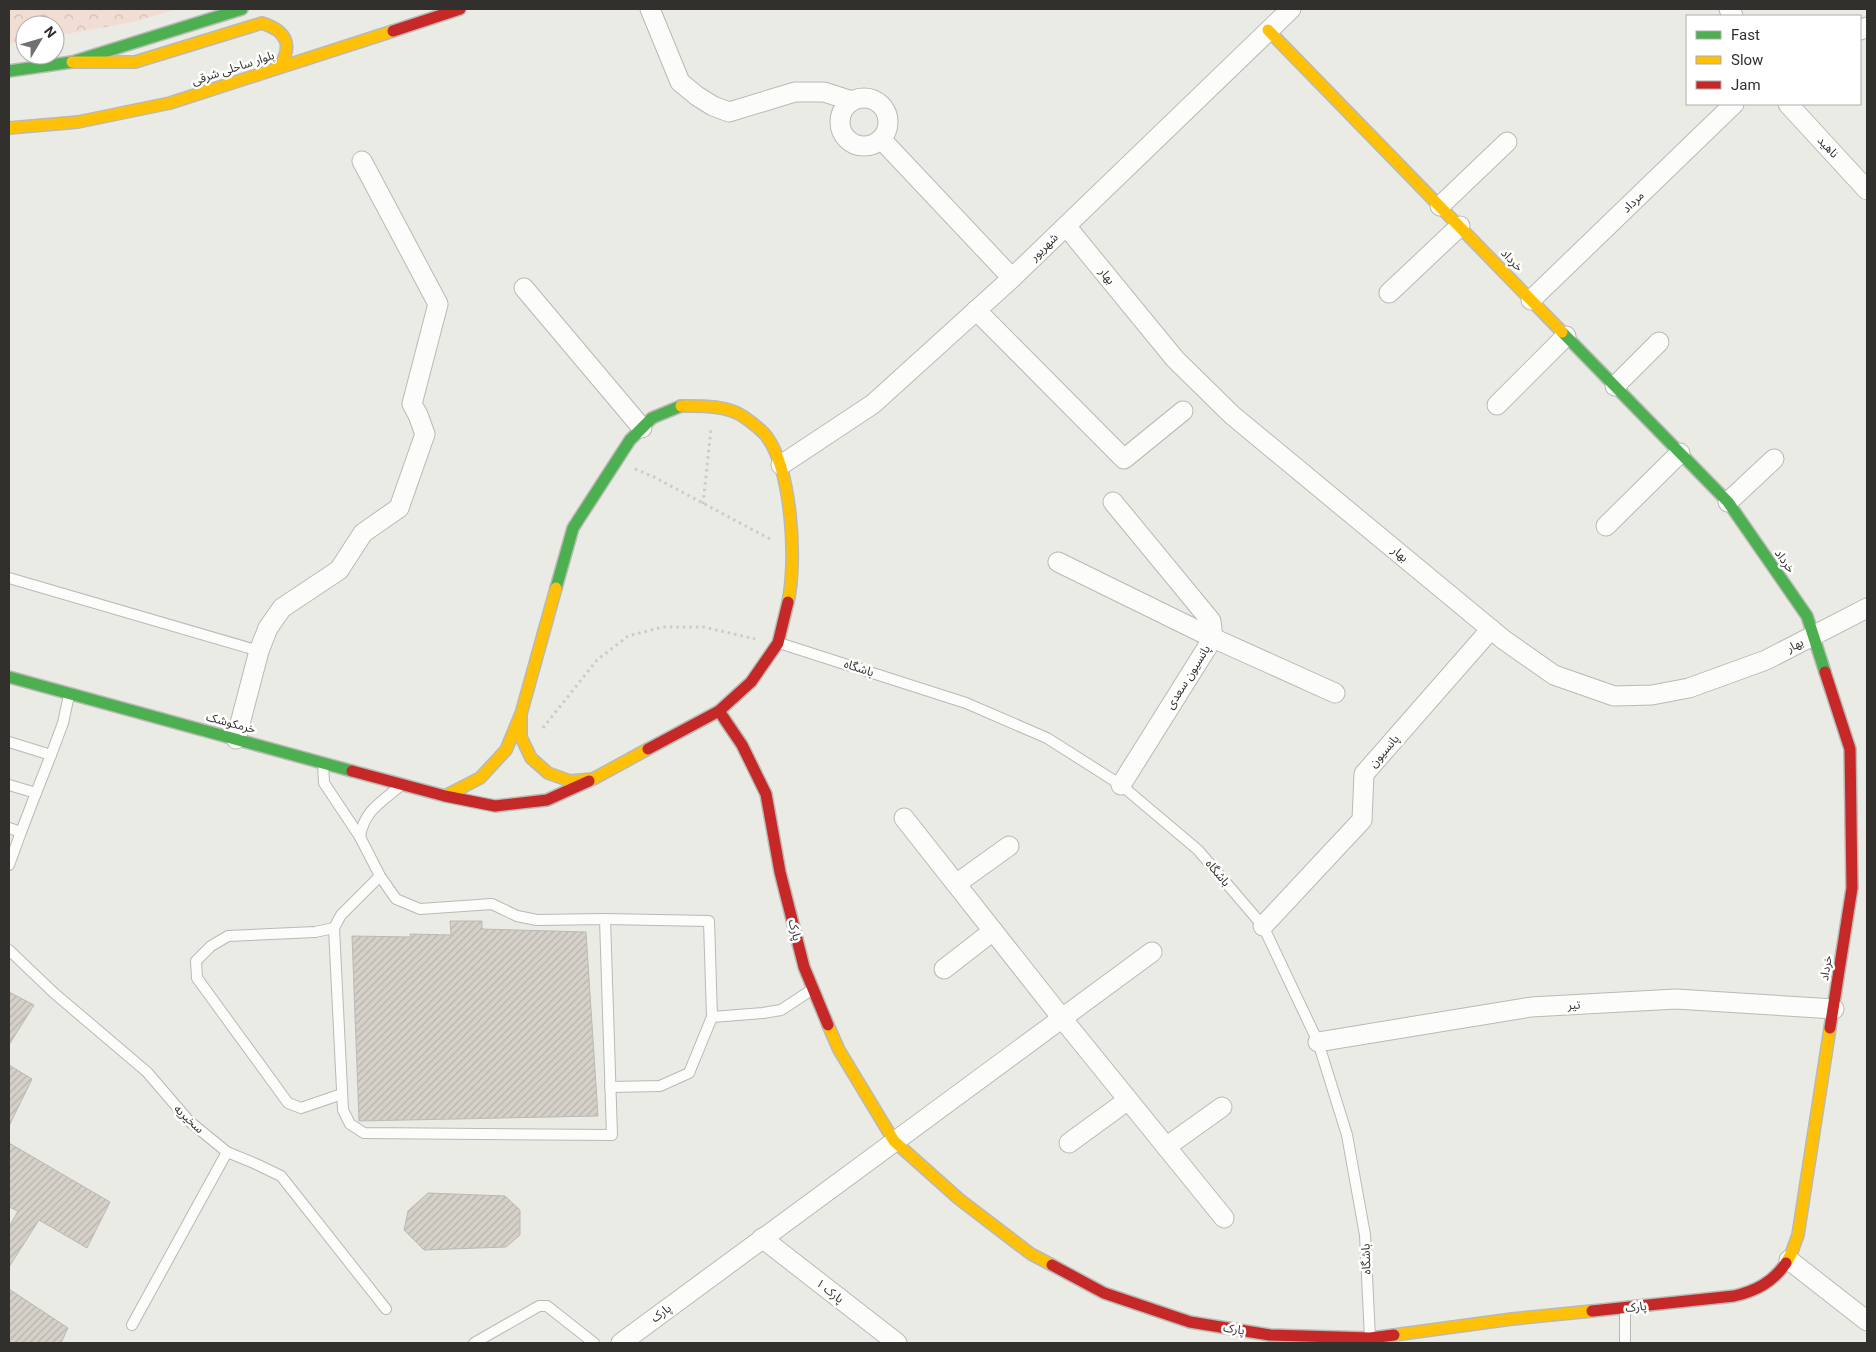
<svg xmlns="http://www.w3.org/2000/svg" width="1876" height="1352" viewBox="0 0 1876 1352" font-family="Roboto,'Noto Sans Arabic',sans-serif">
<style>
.park{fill:url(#park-crowns)}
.building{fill:url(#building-hatch);stroke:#bbbab6}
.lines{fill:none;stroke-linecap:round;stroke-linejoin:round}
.lane-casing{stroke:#b9b9b5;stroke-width:12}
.street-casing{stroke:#b9b9b5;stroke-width:21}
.fast-casing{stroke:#b9b9b5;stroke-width:14}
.slow-casing{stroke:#b9b9b5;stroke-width:14}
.jam-casing{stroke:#b9b9b5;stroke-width:14}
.path{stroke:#cbcbca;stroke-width:3;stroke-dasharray:2.5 4;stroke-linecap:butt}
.lane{stroke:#fcfcfb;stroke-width:10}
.street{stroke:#fcfcfb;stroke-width:19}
.fast{stroke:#4caf50;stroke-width:11}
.slow{stroke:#ffc107;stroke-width:11}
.jam{stroke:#c62828;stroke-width:11}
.labels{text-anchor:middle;stroke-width:5;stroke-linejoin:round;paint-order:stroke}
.street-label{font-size:12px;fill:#31302d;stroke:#fff}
</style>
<defs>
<pattern id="park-crowns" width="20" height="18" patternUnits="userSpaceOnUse" patternTransform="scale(1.25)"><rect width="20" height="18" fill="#f2ddd4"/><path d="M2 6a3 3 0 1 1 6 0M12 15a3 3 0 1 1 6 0" fill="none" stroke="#d0beb6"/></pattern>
<pattern id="building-hatch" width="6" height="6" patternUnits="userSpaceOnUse" patternTransform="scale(1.25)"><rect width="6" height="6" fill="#d5d0c8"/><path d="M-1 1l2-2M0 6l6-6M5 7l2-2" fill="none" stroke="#b7b3ac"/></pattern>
</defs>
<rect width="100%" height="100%" fill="#ebebe6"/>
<path class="park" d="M9,9H177L133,22L55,36V25H25V41L9,44Z"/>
<g class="building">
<path d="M450,921H482V929L586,932L598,1116L359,1121L352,936L411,937L410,934L451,935Z"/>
<path d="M9,992L34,1005L9,1045Z"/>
<path d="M9,1065L32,1079L9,1126Z"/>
<path d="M9,1143L110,1202L87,1248L39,1220L9,1267V1227L18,1211L9,1207Z"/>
<path d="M428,1193L505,1196L520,1210V1235L506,1247L424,1250L404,1230L408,1211Z"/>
<path d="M9,1289L68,1328L61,1343H9Z"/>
</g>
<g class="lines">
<defs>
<g id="lane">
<path d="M9,578L259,651"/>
<path d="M779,643L966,703L1047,738L1121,785L1198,850L1263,926L1318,1042L1347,1135L1365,1235L1370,1338"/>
<path d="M9,742L51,755L63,723L69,695"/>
<path d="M323,763L324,783L360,837L380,876L396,899L420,909L492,904L517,916L537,920L605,919L612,1135L364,1133L350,1124L343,1110L334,928L341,915L380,876"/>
<path d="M9,785L36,793L51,755"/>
<path d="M9,828L21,832L36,793"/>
<path d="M360,837C364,811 380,803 399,787"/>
<path d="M9,865L21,832"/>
<path d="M605,919L709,921L712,1017L763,1013L781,1010L813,989"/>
<path d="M334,928L315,932L228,936L211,946L196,961L197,978L288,1103L301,1108L342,1094"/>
<path d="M9,950L54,993L147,1072L189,1121L227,1152L132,1325"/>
<path d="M610,1087L660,1086L689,1073L712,1017"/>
<path d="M227,1152L256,1164L281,1176L386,1309"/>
<path d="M474,1343L539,1306H547L594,1343"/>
<path d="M1625,1343V1309"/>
</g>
<g id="street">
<path d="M650,9L680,82L697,96L713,106L729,112L795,92H824L852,101"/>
<path d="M1729,9L1733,16"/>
<path d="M1860,30L1867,27"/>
<circle cx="864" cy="122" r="24"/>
<path d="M1788,104L1867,190"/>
<path d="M882,140L1012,278"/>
<path d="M1440,206L1507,142"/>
<path d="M1066,226L1175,359L1232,415L1504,640L1554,675L1614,696L1652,695L1689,688L1766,660L1867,608"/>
<path d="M524,288L642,428"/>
<path d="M1389,293L1460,226"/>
<path d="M1531,300L1734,104"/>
<path d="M976,310L1124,459L1183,411"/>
<path d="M1615,386L1659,342"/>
<path d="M1497,405L1566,336"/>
<path d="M781,465L873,404L1012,278L1291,9"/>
<path d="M1113,502L1211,621L1213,638L1121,785"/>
<path d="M1728,502L1774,459"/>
<path d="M1606,526L1680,453"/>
<path d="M1058,562L1213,638L1335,693"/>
<path d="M236,739L259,651L268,628L282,608L339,570L363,533L399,508L425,434L418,415L412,404L438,304L362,161"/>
<path d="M904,818L1061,1017L1224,1218"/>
<path d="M956,884L1009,846"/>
<path d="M1263,926L1362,820L1364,774L1491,629"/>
<path d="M944,969L993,931"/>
<path d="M1318,1042L1531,1007L1676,999L1834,1009"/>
<path d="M1069,1143L1128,1100"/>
<path d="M1166,1147L1222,1107"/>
<path d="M762,1238L897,1343"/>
<path d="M1789,1260L1867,1321"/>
<path d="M621,1343L1152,952"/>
</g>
<g id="fast">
<path d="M9,71L72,62L242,9"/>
<path d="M1562,332L1728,502L1807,616L1825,672"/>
<path d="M556,588L573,528L630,440L652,418L681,406"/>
<path d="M9,677L352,771"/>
</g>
<g id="slow">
<path d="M1268,30L1562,332"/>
<path d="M72,62H135L262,23C287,31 294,46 278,68"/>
<path d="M9,128L78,122L170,103L393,31"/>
<path d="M681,406C701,406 727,405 744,417C751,422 762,430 767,437C792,472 797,561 788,602"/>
<path d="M556,588L521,714V737L531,758L548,773L570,781L593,779L648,749"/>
<path d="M445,796L480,778L506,750L520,716"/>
<path d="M828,1025L839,1050L894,1141L959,1199L1031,1254L1052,1265"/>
<path d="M1786,1263L1791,1254L1798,1235L1830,1028"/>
<path d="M1394,1335L1512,1319L1592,1311"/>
</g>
<g id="jam">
<path d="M393,31L460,9"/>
<path d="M1825,672L1850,749L1852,888L1830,1028"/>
<path d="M719,711L742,745L766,794L780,872L804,967L828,1025"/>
<path d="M648,749L719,711L751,682L778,643L788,602"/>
<path d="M352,771L445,796L495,806L547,800L589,781"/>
<path d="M1052,1265L1104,1293L1190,1322L1270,1335L1370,1338L1394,1335"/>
<path d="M1592,1311L1734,1296C1756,1291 1773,1282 1786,1263"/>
</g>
</defs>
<use href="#lane" class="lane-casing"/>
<use href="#street" class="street-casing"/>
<use href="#fast" class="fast-casing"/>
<use href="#slow" class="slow-casing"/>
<use href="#jam" class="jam-casing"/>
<g class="path">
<path d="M635,469L654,477L770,539"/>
<path d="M703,504L711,429"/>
<path d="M543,728L597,660L628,636L663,627H704L755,639"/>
</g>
<use href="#lane" class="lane"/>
<use href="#street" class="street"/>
<use href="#fast" class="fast"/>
<use href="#slow" class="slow"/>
<use href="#jam" class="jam"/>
</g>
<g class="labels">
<g class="street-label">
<text transform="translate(233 68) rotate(-18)" y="4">بلوار ساحلی شرقی</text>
<text transform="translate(1828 147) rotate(47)" y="4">ناهید</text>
<text transform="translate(1633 202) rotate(-44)" y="4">مرداد</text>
<text transform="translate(1044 247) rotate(-44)" y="4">شهریور</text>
<text transform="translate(1512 260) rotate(46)" y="4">خرداد</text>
<text transform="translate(1107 276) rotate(51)" y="4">بهار</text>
<text transform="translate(1400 554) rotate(40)" y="4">بهار</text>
<text transform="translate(1785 561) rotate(55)" y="4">خرداد</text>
<text transform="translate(1795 645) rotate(-27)" y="4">بهار</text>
<text transform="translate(859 668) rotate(18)" y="4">باشگاه</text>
<text transform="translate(1188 677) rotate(-58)" y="4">پانسیون سعدی</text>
<text transform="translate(231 723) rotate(15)" y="4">خرمکوشک</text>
<text transform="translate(1384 751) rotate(-49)" y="4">پانسیون</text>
<text transform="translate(1218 873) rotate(50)" y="4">باشگاه</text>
<text transform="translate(795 930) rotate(76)" y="4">پارک</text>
<text transform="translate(1826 968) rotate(-81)" y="4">خرداد</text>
<text transform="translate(1574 1005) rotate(-3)" y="4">تیر</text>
<text transform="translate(189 1119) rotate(43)" y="4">سخیریه</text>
<text transform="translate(1366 1259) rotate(-92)" y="4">باشگاه</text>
<text transform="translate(830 1291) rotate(38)" y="4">پارک ۱</text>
<text transform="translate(1636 1307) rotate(-6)" y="4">پارک</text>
<text transform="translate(661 1313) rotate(-37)" y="4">پارک</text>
<text transform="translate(1234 1329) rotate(9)" y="4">پارک</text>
</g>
</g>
<rect width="1876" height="1352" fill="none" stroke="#31302d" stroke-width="20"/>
<rect x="1686" y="15" width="175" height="90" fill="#ffffff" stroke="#adacab"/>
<rect x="1696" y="31" width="25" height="8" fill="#4caf50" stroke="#adacab"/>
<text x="1731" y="40" font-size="15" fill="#31302d">Fast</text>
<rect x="1696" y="56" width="25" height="8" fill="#ffc107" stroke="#adacab"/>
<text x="1731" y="65" font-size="15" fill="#31302d">Slow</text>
<rect x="1696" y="81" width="25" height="8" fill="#c62828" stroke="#adacab"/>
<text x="1731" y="90" font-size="15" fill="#31302d">Jam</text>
<g transform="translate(40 40) rotate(52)"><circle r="24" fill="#ffffff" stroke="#adacab"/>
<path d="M0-4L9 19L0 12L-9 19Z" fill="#72716e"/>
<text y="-8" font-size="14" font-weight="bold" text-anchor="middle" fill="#31302d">N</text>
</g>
</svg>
